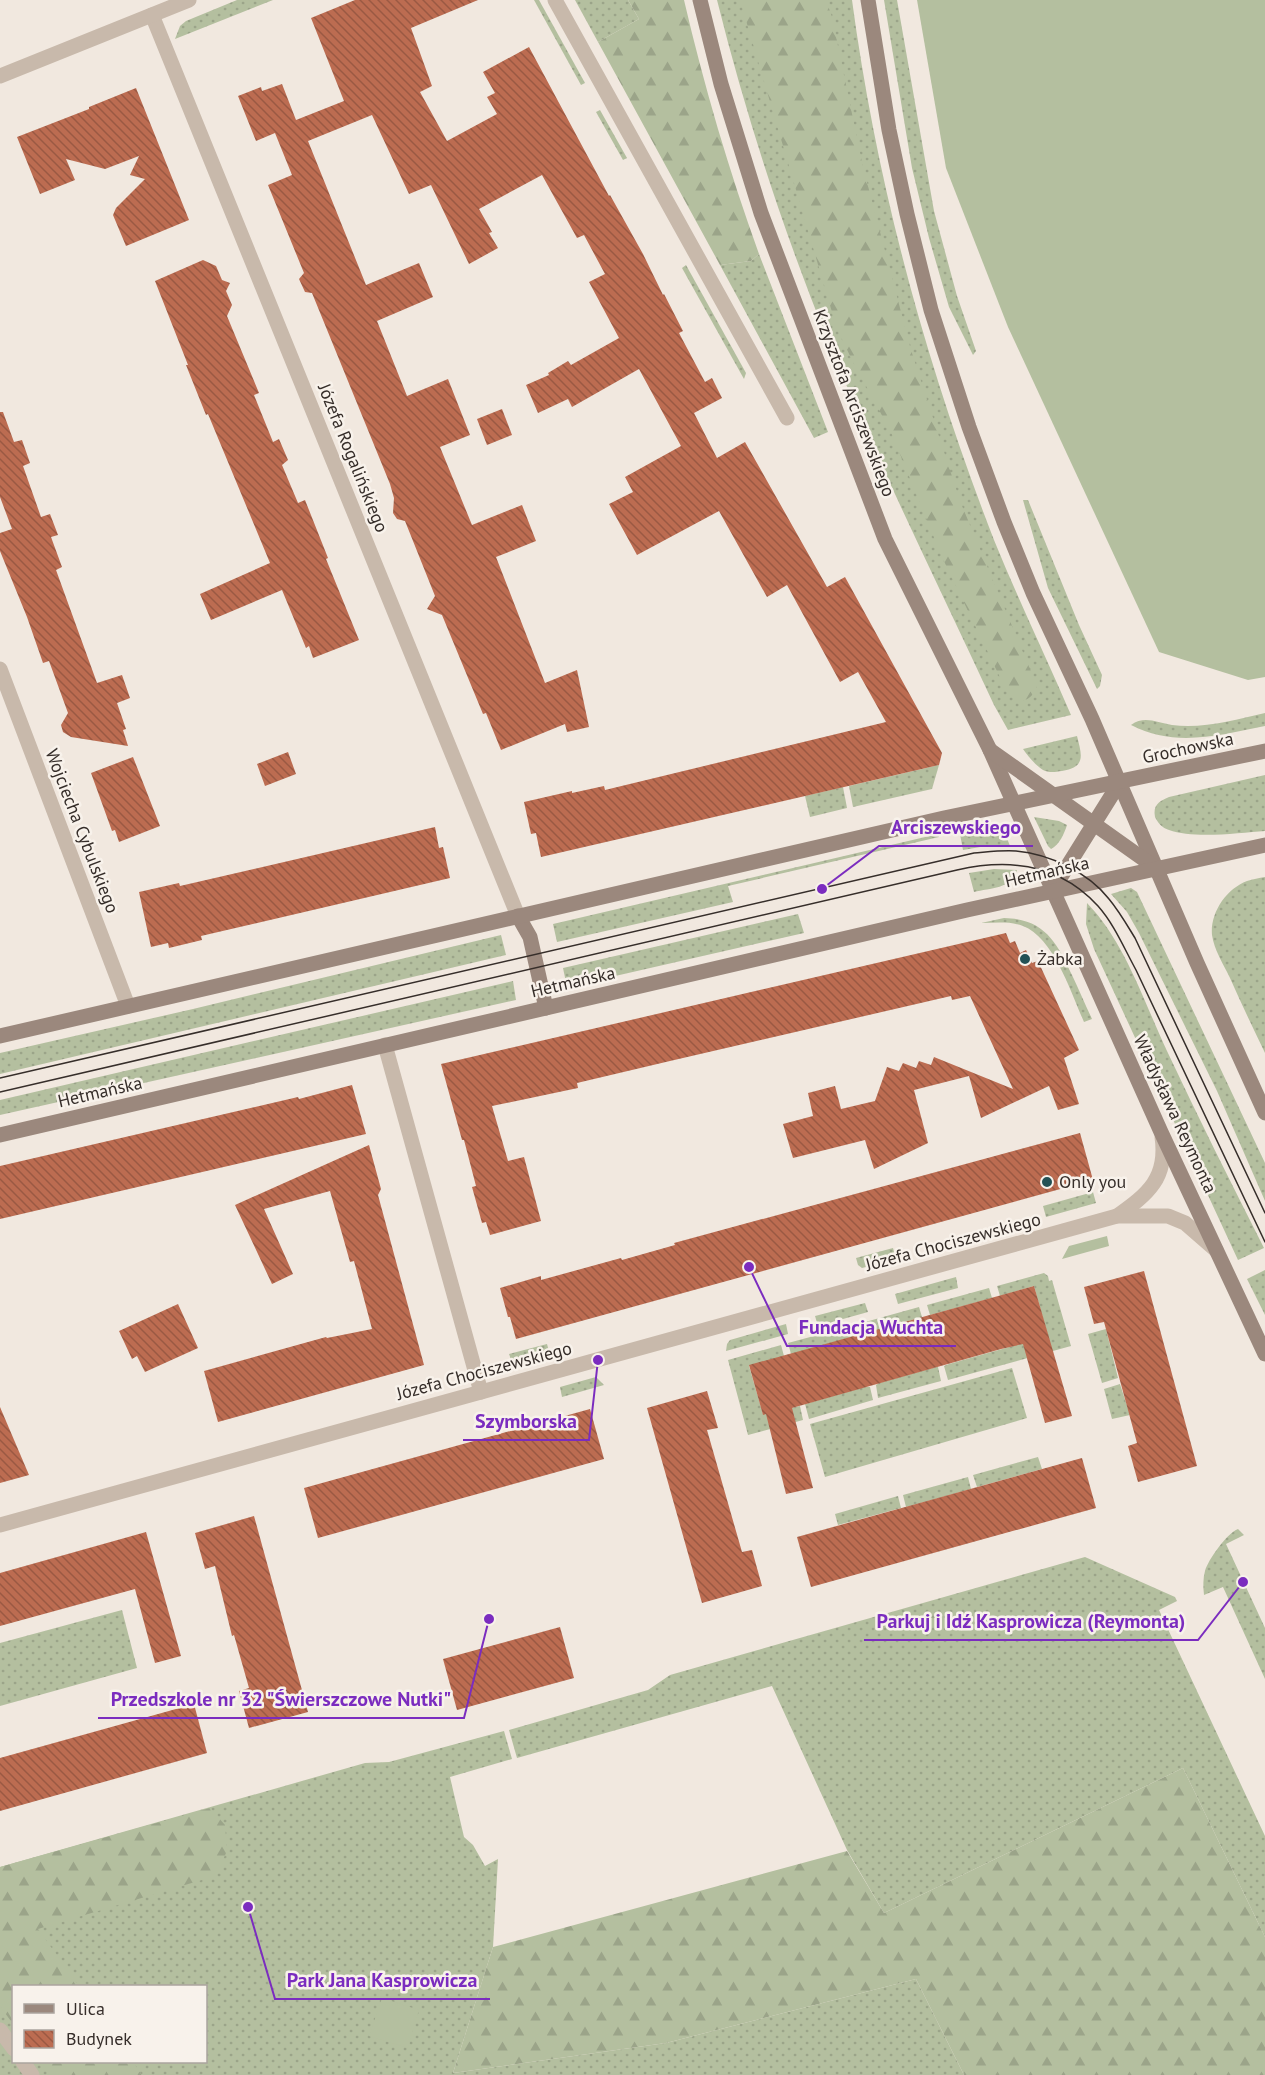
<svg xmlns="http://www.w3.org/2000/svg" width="1265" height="2075" viewBox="0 0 1265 2075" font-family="'PT Sans',sans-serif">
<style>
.grass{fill:url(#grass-dots);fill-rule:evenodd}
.forest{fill:url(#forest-firs)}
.garden{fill:#b4bf9f}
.building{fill:url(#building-back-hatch)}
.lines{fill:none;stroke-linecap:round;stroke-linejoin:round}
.street{stroke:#c8b9ab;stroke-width:15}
.secondary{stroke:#9b887d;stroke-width:15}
.tram{stroke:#362e2a;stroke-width:1.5}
.poi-dot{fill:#235155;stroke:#f8f2eb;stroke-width:2}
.labels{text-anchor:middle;stroke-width:5;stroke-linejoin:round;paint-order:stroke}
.street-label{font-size:18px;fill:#362e2a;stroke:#f8f2eb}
.poi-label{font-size:18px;fill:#362e2a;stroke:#f8f2eb;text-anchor:start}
.leader{fill:none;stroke:#7b2cbf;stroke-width:2}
.callout-dot{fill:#7b2cbf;stroke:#f8f2eb;stroke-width:2}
.callout-label{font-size:20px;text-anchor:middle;font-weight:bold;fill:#7b2cbf;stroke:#f8f2eb;stroke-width:5;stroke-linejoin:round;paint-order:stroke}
</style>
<defs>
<pattern id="grass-dots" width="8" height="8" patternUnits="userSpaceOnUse" patternTransform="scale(1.5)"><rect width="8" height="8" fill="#b4bf9f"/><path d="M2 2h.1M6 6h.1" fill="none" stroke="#9ba489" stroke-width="1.8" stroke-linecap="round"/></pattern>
<pattern id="forest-firs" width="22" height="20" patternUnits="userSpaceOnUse" patternTransform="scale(1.5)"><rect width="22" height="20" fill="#b4bf9f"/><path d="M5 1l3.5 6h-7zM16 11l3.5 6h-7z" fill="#9ba489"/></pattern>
<pattern id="building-back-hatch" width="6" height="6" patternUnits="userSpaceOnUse" patternTransform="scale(1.5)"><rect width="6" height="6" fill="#bc6c51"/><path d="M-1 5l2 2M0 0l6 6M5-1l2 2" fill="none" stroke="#9a5943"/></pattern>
</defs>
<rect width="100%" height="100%" fill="#f1e8df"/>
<g class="grass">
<path d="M237,0H273L175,39L180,26L186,21Z"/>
<path d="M534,0H539L585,83L581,85Z"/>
<path d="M575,0H628L639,19L598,42Z"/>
<path d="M717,0H852C877,186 926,365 994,540C1018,599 1046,657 1071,715L1008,730L994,705C938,584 878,464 828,341C783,230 746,116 717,0Z"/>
<path d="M884,0H897L934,211L957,296L976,351L973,355L949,307L929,238L912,168Z"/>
<path d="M600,110L627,158L623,160L596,112Z"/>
<path d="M759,254L828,432L814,438L720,265L751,261Z"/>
<path d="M686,265L746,373L744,379L682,268Z"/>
<path d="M1023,500H1028L1079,625L1102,675L1100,686L1097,689L1048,588Z"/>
<path d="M1265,713V726C1220,735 1175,748 1131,725C1145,715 1157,723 1172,725C1203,729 1234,720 1265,713Z"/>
<path d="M1077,736C1082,756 1086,767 1062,771C1055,772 1049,773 1043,770C1035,765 1028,756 1023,749Z"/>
<path d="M939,765L932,789L853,807L849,786Z"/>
<path d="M1265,775V831C1239,833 1193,839 1169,830C1162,828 1158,823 1155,817C1153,805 1158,802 1169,797Z"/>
<path d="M843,787L847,808L810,817L805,796Z"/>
<path d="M1034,817L1059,821L1067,825C1064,834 1060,844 1051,849L1048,846Z"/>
<path d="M996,823L1003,828L1010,846H986L963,850L959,829Z"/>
<path d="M938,834L939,837L728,886L733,902L557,942L553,924Z"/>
<path d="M994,869L1017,870C1012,889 990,888 974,892L969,873Z"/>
<path d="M1265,877V1053C1253,1028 1241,1003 1230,978C1224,965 1214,950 1212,935C1210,913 1226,889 1247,881C1253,879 1259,878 1265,877Z"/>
<path d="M1131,888L1137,892L1265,1163V1201L1217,1091L1139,933L1127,912L1111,894Z"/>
<path d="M1087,903C1125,942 1144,1002 1167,1051C1198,1117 1231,1183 1264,1248L1238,1260L1094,949L1086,924Z"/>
<path d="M798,914L804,933L567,987L563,968Z"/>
<path d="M1004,918C1045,919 1057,943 1072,975C1079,990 1085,1004 1092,1019L1084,1022C1071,993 1054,938 1023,926C1010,921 995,923 981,923Z"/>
<path d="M501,935L506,955L0,1074V1053L193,1009Z"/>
<path d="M513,981L516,1000L0,1115V1100Z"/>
<path d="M1093,1192L1096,1203L1046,1217L1043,1206Z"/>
<path d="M893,1248L896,1259L862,1268L858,1265L856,1258Z"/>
<path d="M1265,1270V1315L1247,1279Z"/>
<path d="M1044,1273L1048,1276L1049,1281L1052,1280L1071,1346L948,1380L944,1366L949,1364L1048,1336L1034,1286L1000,1296L997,1286Z"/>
<path d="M956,1277L958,1288L898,1304L895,1294Z"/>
<path d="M989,1288L992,1298L930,1315L927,1305Z"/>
<path d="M865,1303L868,1312L818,1326L815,1316Z"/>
<path d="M919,1307L922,1317L861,1335L858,1324Z"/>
<path d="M786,1324L788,1334L726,1351L727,1344L730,1340Z"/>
<path d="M851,1326L853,1337L791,1354L788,1343Z"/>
<path d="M1106,1329L1118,1378L1102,1383L1088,1334Z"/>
<path d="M547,1344L550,1355L513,1365L509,1354Z"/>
<path d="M781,1345L784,1356L749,1366L763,1414L800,1406L803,1420L748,1435L728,1360Z"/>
<path d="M936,1367H938L941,1381L878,1398L876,1385L879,1383Z"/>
<path d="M1012,1368L1027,1418L825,1477L810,1424Z"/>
<path d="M596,1377L604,1385L562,1397L560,1387Z"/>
<path d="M1120,1384L1130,1415L1112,1419L1104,1389Z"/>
<path d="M863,1387H870L873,1400L809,1419L805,1404Z"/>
<path d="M1038,1457L1042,1469L977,1487L973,1475Z"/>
<path d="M968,1477L971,1489L906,1507L903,1495Z"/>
<path d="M898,1496L901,1508L838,1525L835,1514Z"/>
<path d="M1238,1529L1244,1535L1226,1544L1265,1628V1679L1223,1587L1204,1595C1203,1587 1203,1578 1205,1571C1208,1560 1227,1533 1238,1529Z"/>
<path d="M1085,1557L1175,1597L1177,1601L1159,1610L1265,1836V1937L1183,1768L884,1913L847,1850L772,1686L517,1758L509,1730L648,1690L670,1675Z"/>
<path d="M122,1610L137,1668L0,1706V1643Z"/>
<path d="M504,1731L512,1759L450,1777L464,1837L473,1845L485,1866L498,1859L493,1947L453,2073L666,2043L916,1979L964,2075H0V1867L365,1763L389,1762ZM14,1986H206V2062H14Z"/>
</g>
<g class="forest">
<path d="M628,0H684C704,86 729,171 759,254L751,261L720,265L598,42L639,19Z"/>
<path d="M740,0H826L832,17L863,167L911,350L960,501L1037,686C1033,696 1029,700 1018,702L1008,694L942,557L891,432L853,362L837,329Z"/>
<path d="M1183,1768L1265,1937V2075H964L916,1979L666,2043L453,2073L493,1947L847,1851L884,1913Z"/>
<path d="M210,1808L225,1825L227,1851L215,1876L38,1929L79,1986H14L13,2024L0,2006V1867Z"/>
<path d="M41,2062H133L142,2075H50Z"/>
</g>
<g class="garden">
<path d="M917,0H1265V677L1248,680L1159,652L1008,327L946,168Z"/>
<path d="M1107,1236L1109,1246L1062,1259L1069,1246Z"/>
<path d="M382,1998L419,2010L408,2048L369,2036Z"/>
</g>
<g class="building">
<path d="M355,0H478L411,28L432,86L420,92L447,141L497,114L487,97L495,93L483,72L529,47L609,196L610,195L643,254L663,295L664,294L683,331L679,333L705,382L712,378L722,398L694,413L717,458L745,442L827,587L845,577L942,753L939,765L541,857L536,833L531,834L524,802L572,791V793L604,786L605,790L886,722L858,672L840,682L787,585L767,597L719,511L637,555L609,504L633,492L625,477L681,446L639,369L572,407L568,399L538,413L526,385L549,375L548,373L568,361L571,365L619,338L589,282L605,274L584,235L577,238L542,175L479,209L492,232L489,233L498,248L469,264L431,185L409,194L372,115L308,141L366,285L419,263L433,297L377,321L407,396L448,379L470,435L440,447L472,525L522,505L536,541L496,557L545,683L577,670L589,727L567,732L565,724L501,750L486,713L483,714L442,615L427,609L435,596L405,521L397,519L393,513L394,498L390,484L312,293L305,292L299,279L304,273L268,185L292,175L275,133L256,141L238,96L261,87L262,91L282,84L296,120L344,101L311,18Z"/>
<path d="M136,88L189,220L126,246L113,215L116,208L145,179L130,175L139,156L105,169L66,159L75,180L40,194L17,137L89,109V107Z"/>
<path d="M203,260L216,266L222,280L230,283L226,291L232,305L227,316L259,393L254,395L273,442L279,439L288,460L282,465L298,503L305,500L328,558L326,559L359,640L313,658L309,646L306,648L282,590L211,620L200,594L270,563L208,414L206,415L186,365H188L155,281Z"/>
<path d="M502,409L512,435L487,445L477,419Z"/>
<path d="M0,412H3L14,442L22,440L30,463L23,466L41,517L50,514L58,535L51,537L62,567L56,570L97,683L122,675L130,698L117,703L126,729L123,730L128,746L71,737L63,732L61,725L68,713L49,661L43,663L27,617L0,551V533L12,529L0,497Z"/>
<path d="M288,752L296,774L265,786L257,764Z"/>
<path d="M133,757L160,826L119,842L115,830L112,831L91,773Z"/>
<path d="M435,827L439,848L443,847L450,878L201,936L202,940L169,948L168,943L151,947L139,892L179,883L180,886Z"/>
<path d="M1006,933L1010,943L1015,941L1020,953L1026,950L1032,963L1038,961L1079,1050L1064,1058L1079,1104L1058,1110L1049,1086L981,1118L969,1076L914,1090L928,1143L874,1169L865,1140L793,1158L783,1124L813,1116L808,1093L835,1086L841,1109L875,1101L887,1067L899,1071L903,1063L916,1068L919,1061L931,1065L934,1057L1013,1089L970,996L952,1000L951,996L670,1061L577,1083L578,1088L492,1106L508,1161L524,1157L541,1221L490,1235L486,1222L482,1223L472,1187L476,1186L464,1140H462L441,1064Z"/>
<path d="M352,1085L366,1134L0,1219V1166L298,1097L299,1099Z"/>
<path d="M1080,1133L1093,1180L516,1339L510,1317H508L500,1288L541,1276V1280L621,1258L622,1260L675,1245L674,1243Z"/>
<path d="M369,1145L381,1189L378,1195L424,1365L218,1422L204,1371L326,1337L327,1338L372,1329L354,1261L350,1262L330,1191L264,1209L293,1274L272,1284L235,1205Z"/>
<path d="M1144,1271L1197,1466L1138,1482L1128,1446L1137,1443L1104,1322L1094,1324L1084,1287Z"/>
<path d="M1034,1286L1072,1416L1045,1423L1023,1344L1001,1349L792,1408L813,1488L786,1494L766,1414L763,1415L749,1365Z"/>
<path d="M178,1304L198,1348L145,1372L137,1356L132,1359L119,1331Z"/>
<path d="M707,1391L718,1428L707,1430L742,1552L752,1550L762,1586L702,1603L647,1408Z"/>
<path d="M0,1407L29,1475L0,1483Z"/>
<path d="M590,1409L604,1459L318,1538L304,1488Z"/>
<path d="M1082,1458L1096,1508L811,1587L797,1537Z"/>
<path d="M254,1516L308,1712L249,1728L239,1691L249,1688L234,1635L232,1636L215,1566L205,1569L195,1533Z"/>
<path d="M146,1532L181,1656L155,1663L135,1589L0,1626V1573Z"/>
<path d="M560,1627L574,1678L457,1710L443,1659Z"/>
<path d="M194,1704L207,1753L0,1811V1758Z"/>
</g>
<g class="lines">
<g class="street">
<path d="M555,0L787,418"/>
<path d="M152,15L518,916"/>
<path d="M0,76L189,0"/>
<path d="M0,669L128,1006"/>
<path d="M385,1045L481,1392"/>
<path d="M1117,1216C1148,1194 1168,1178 1162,1137"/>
<path d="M0,1525L1117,1216H1168L1185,1223L1216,1250"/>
<path d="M0,2030L14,2049"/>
<path d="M23,2062L32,2075"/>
</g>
<g class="secondary">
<path d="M700,0L721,84L761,213L885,539L990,750L1161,1132L1265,1354"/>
<path d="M868,0L889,130L907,214L931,310L969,427L1004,522L1033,593L1092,719L1197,963L1265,1113"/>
<path d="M990,750L1156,868"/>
<path d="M1052,891L1120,782"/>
<path d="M518,916L530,937L546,1008"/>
<path d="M0,1036L944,818L1265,751"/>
<path d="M0,1135L967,910L1265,845"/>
</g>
<g class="tram">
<path d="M0,1078L974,853C987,852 1002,850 1016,851C1049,854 1088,872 1109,899C1119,911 1127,925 1135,938L1265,1213"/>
<path d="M0,1092L957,870C1010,858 1060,864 1098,906C1114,924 1124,948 1136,970L1265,1242"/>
</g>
</g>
<g class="poi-dot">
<circle cx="1025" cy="959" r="6"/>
<circle cx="1047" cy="1182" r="6"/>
</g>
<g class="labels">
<g class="street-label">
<text transform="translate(854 403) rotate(69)" y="6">Krzysztofa Arciszewskiego</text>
<text transform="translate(353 458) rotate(68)" y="6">Józefa Rogalińskiego</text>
<text transform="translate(1188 748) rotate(-12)" y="6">Grochowska</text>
<text transform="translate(82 831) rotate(69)" y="6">Wojciecha Cybulskiego</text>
<text transform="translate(1047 872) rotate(-13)" y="6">Hetmańska</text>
<text transform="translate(573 982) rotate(-13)" y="6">Hetmańska</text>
<text transform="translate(100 1092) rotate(-13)" y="6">Hetmańska</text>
<text transform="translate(1175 1114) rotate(65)" y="6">Władysława Reymonta</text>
<text transform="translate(953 1242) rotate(-15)" y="6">Józefa Chociszewskiego</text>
<text transform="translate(484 1371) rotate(-15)" y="6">Józefa Chociszewskiego</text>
</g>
<g class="poi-label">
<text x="1037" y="965">Żabka</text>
<text x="1059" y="1188">Only you</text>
</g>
</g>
<path class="leader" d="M822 889L879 846H1033M749 1267L787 1346H956M598 1360L589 1440H463M1243 1582L1198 1640H864M489 1619L464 1718H98M248 1907L275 1999H490"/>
<g class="callout-dot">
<circle cx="822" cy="889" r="6"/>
<circle cx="749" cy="1267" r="6"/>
<circle cx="598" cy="1360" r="6"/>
<circle cx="1243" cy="1582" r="6"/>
<circle cx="489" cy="1619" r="6"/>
<circle cx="248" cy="1907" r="6"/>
</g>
<g class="callout-label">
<text x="956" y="834">Arciszewskiego</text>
<text x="871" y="1334">Fundacja Wuchta</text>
<text x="526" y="1428">Szymborska</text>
<text x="1031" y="1628">Parkuj i Idź Kasprowicza (Reymonta)</text>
<text x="281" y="1706">Przedszkole nr 32 "Świerszczowe Nutki"</text>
<text x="382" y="1987">Park Jana Kasprowicza</text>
</g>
<rect x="12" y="1985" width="195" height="78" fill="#f8f2eb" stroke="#aaa49e" stroke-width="1.5"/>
<rect x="24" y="2004" width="30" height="9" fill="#9b887d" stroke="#aaa49e" stroke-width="1.5"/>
<text x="66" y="2015" font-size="18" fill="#362e2a">Ulica</text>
<rect x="24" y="2030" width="30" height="18" fill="url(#building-back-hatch)" stroke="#aaa49e" stroke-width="1.5"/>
<text x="66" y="2045" font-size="18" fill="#362e2a">Budynek</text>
</svg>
